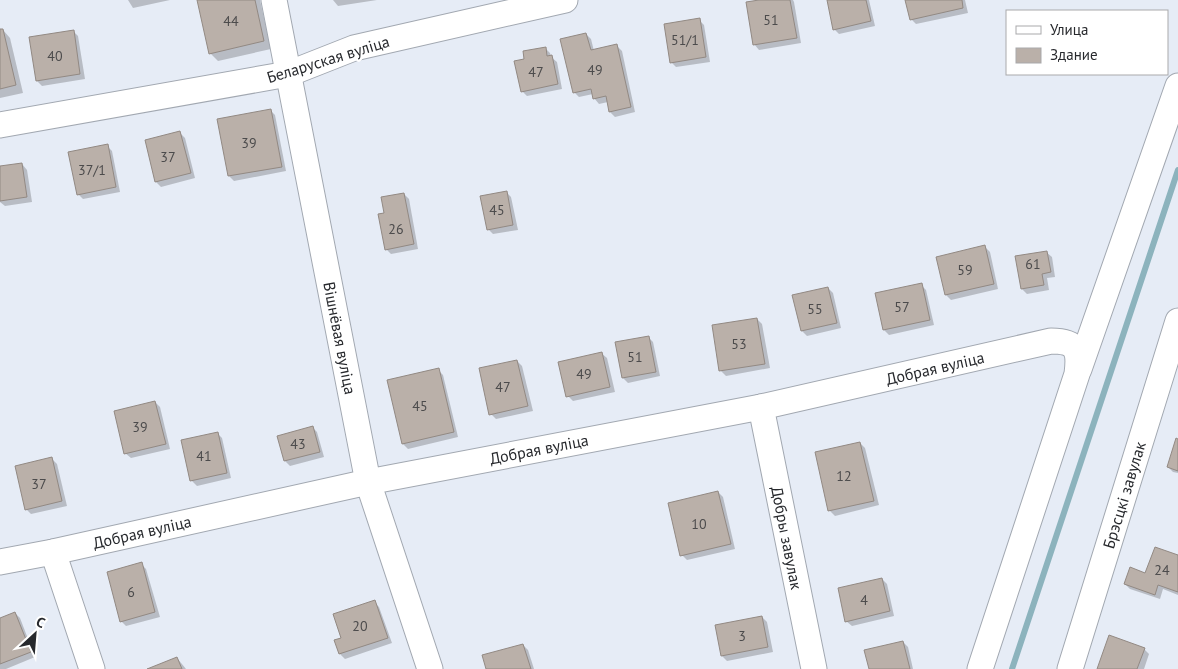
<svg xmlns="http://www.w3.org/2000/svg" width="1178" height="669" viewBox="0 0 1178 669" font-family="'PT Sans',sans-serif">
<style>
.shadow{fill:#0003}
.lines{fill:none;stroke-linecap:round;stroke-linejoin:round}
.stream{stroke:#8cb3bd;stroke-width:6}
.building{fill:#bab0a9;stroke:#928983}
.street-casing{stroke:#a2a8b1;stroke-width:27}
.street{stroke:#fff;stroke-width:25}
.labels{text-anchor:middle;stroke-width:4.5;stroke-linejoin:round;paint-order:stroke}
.number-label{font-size:14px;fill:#4c4b4c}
.street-label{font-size:16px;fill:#27292d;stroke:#fff}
</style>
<rect width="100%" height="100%" fill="#e6ecf6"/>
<g class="shadow">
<path d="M128,0H170L133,8Z"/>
<path d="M198,0H260L271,49L218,61L210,53Z"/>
<path d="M333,0H377L338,6Z"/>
<path d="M767,0H793L794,2L801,43L759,50L754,44Z"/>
<path d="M828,0H869L875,26L839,34L834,29Z"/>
<path d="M907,0H965L968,13L916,24L911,19Z"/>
<path d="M699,20L704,25L710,62L676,67L671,62Z"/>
<path d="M3,30L10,38L23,93L0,98V31Z"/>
<path d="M73,31L78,36L85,79L42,86L37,81Z"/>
<path d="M586,34L591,39L594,51L617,46L622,51L635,112L615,117L610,112L608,102L599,104L594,98L593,94L579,97L574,92Z"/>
<path d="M545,48L550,53L551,57L557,62L562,89L527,96L522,91L526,60Z"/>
<path d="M270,110L275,115L286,171L234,181L229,176Z"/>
<path d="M180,133L185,138L195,178L161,187L156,182Z"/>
<path d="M107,146L112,151L120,192L83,199L78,194Z"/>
<path d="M22,164L27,170L32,202L5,206L0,202V168Z"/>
<path d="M506,192L511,197L518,230L493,234L488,229Z"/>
<path d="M404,194L409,199L418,249L391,254L386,249V214Z"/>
<path d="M985,247L990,252L998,289L951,300L946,295Z"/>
<path d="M1046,252L1052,257L1055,277L1047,278L1049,290L1027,294L1022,289Z"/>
<path d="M921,285L926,290L934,325L889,335L884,330Z"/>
<path d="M828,288L833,293L841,328L807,336L802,331Z"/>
<path d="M757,319L762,324L770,368L726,376L721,371Z"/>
<path d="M648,337L653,342L660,376L628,383L623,378Z"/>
<path d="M601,353L607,358L615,392L573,401L568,396Z"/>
<path d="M517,361L522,366L533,411L496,419L491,414Z"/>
<path d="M438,370L443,375L458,437L408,449L403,444L388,381Z"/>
<path d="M155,402L160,407L170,449L131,458L125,453Z"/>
<path d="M312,427L317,432L324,457L290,466L285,461L278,437Z"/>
<path d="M217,433L222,438L231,478L197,486L192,481Z"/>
<path d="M1178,440V473L1173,472L1168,467Z"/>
<path d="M860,443L865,448L879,505L835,516L830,511L816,453Z"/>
<path d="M52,459L57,464L67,506L31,514L26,509Z"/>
<path d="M718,492L723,497L735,549L687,560L682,555Z"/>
<path d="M1178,557V595L1163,589L1160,599L1130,589L1125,584L1146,574Z"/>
<path d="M141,564L146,569L160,617L126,626L121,621Z"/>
<path d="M882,579L887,584L894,616L852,626L846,621Z"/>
<path d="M374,602L379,607L392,643L345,659L340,654L336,641L342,638Z"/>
<path d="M15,613L20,618L35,657L6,669H0V619Z"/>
<path d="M762,617L767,622L773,652L727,661L722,656Z"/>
<path d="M903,642L908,647L913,669H870Z"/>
<path d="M523,645L528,650L534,669H487Z"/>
<path d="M1144,649L1149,654L1144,669H1098Z"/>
<path d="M177,658L186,669H150Z"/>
</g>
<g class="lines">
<path class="stream" d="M1012,669L1178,170"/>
</g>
<g class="building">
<path d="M197,0H255L264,41L209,54Z"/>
<path d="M759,0H790L797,38L753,45L746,2Z"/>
<path d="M827,0H866L871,21L833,30Z"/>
<path d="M905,0H962L963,8L910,20Z"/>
<path d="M700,18L706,57L670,63L664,24Z"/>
<path d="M0,29H3L16,85L0,89Z"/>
<path d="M74,30L80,74L36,81L29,37Z"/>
<path d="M586,33L591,50L617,44L631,107L609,112L606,96L593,99L591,89L573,93L560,39Z"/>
<path d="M546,47L547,56L552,55L558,84L521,92L514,61L524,59L523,51Z"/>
<path d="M271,109L282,167L228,176L217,119Z"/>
<path d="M180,131L191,173L155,182L145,140Z"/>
<path d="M108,144L116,187L77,195L68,152Z"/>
<path d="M22,163L27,197L0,201V166Z"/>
<path d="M507,191L513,225L487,230L480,196Z"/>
<path d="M404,193L414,244L385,250L378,214L384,213L381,197Z"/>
<path d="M985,245L994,284L945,295L936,257Z"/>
<path d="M1047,251L1051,272L1042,274L1044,285L1021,289L1015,256Z"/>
<path d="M922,283L930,320L883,330L875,293Z"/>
<path d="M828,287L837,323L801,331L792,295Z"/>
<path d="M757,318L765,364L719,371L712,325Z"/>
<path d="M649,336L656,372L622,378L615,342Z"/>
<path d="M602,352L610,387L566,397L558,362Z"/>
<path d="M517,360L528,406L489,415L479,368Z"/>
<path d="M439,368L454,432L402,444L387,380Z"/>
<path d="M155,401L166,444L124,454L114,411Z"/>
<path d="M313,426L320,452L284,461L277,436Z"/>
<path d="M218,432L227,473L190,481L181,440Z"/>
<path d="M1176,438L1178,439V471L1167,467Z"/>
<path d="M860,442L874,501L828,511L815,452Z"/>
<path d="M52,457L62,501L25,510L15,466Z"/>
<path d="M718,491L731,544L680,556L668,503Z"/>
<path d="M1155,547L1178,555V592L1158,585L1155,595L1124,584L1130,567L1145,573Z"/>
<path d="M142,562L155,612L120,622L107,572Z"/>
<path d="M882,578L890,611L845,622L838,588Z"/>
<path d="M375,600L388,638L339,654L334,640L341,638L333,614Z"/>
<path d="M15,612L31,652L0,664V618Z"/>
<path d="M762,616L768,647L721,656L715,625Z"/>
<path d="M1109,635L1145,648L1137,669H1097Z"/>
<path d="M903,641L910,669H869L864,650Z"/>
<path d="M523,644L531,669H486L482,655Z"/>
<path d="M177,657L182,669H147Z"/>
</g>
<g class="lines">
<defs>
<g id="street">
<path d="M274,0L368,482L430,669"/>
<path d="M0,125L288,74L354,48L565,0"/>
<path d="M1079,369L1178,86"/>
<path d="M761,407L814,669"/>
<path d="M53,552L92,669"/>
<path d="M0,562L53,552L368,482L761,407L1051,341C1076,341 1080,349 1077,374L980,669"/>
<path d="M1070,669L1178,321"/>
</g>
</defs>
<use href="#street" class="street-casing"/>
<use href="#street" class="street"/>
</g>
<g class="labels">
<g class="number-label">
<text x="771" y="25">51</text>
<text x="231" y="26">44</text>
<text x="685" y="45">51/1</text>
<text x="55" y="61">40</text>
<text x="595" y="75">49</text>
<text x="536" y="77">47</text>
<text x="249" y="148">39</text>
<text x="168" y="162">37</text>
<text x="92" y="175">37/1</text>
<text x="497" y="215">45</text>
<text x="396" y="234">26</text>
<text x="1033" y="269">61</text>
<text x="965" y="275">59</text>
<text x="902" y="312">57</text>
<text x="815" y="314">55</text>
<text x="739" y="349">53</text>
<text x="635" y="362">51</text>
<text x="584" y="379">49</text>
<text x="503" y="392">47</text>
<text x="420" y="411">45</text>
<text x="140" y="432">39</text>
<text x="298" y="449">43</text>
<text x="204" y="461">41</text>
<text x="844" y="481">12</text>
<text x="39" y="489">37</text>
<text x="699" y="529">10</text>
<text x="1162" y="575">24</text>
<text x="131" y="597">6</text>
<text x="864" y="605">4</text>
<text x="360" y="631">20</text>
<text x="742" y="641">3</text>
</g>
<g class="street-label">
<text transform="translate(328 59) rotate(-17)" y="6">Беларуская вуліца</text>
<text transform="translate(340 338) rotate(79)" y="6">Вішнёвая вуліца</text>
<text transform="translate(935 368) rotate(-13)" y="6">Добрая вуліца</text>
<text transform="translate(539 449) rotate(-11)" y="6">Добрая вуліца</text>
<text transform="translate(1124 495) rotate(-73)" y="6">Брэсцкі завулак</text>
<text transform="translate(142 532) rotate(-13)" y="6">Добрая вуліца</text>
<text transform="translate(787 538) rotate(79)" y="6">Добры завулак</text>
</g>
</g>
<rect x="1006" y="10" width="162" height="65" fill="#ffffff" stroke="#a9a9ab"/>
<rect x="1016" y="26" width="25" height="8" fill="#ffffff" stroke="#a9a9ab"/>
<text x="1050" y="35" font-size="15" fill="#27292d">Улица</text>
<rect x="1016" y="48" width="25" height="15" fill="#bab0a9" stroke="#a9a9ab"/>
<text x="1050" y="60" font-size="15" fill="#27292d">Здание</text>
<g transform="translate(35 634) rotate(26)" stroke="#ffffff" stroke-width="4" paint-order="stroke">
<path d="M0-4L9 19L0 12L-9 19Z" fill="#27292d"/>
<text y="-8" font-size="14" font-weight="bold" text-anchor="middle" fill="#27292d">С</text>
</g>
</svg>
